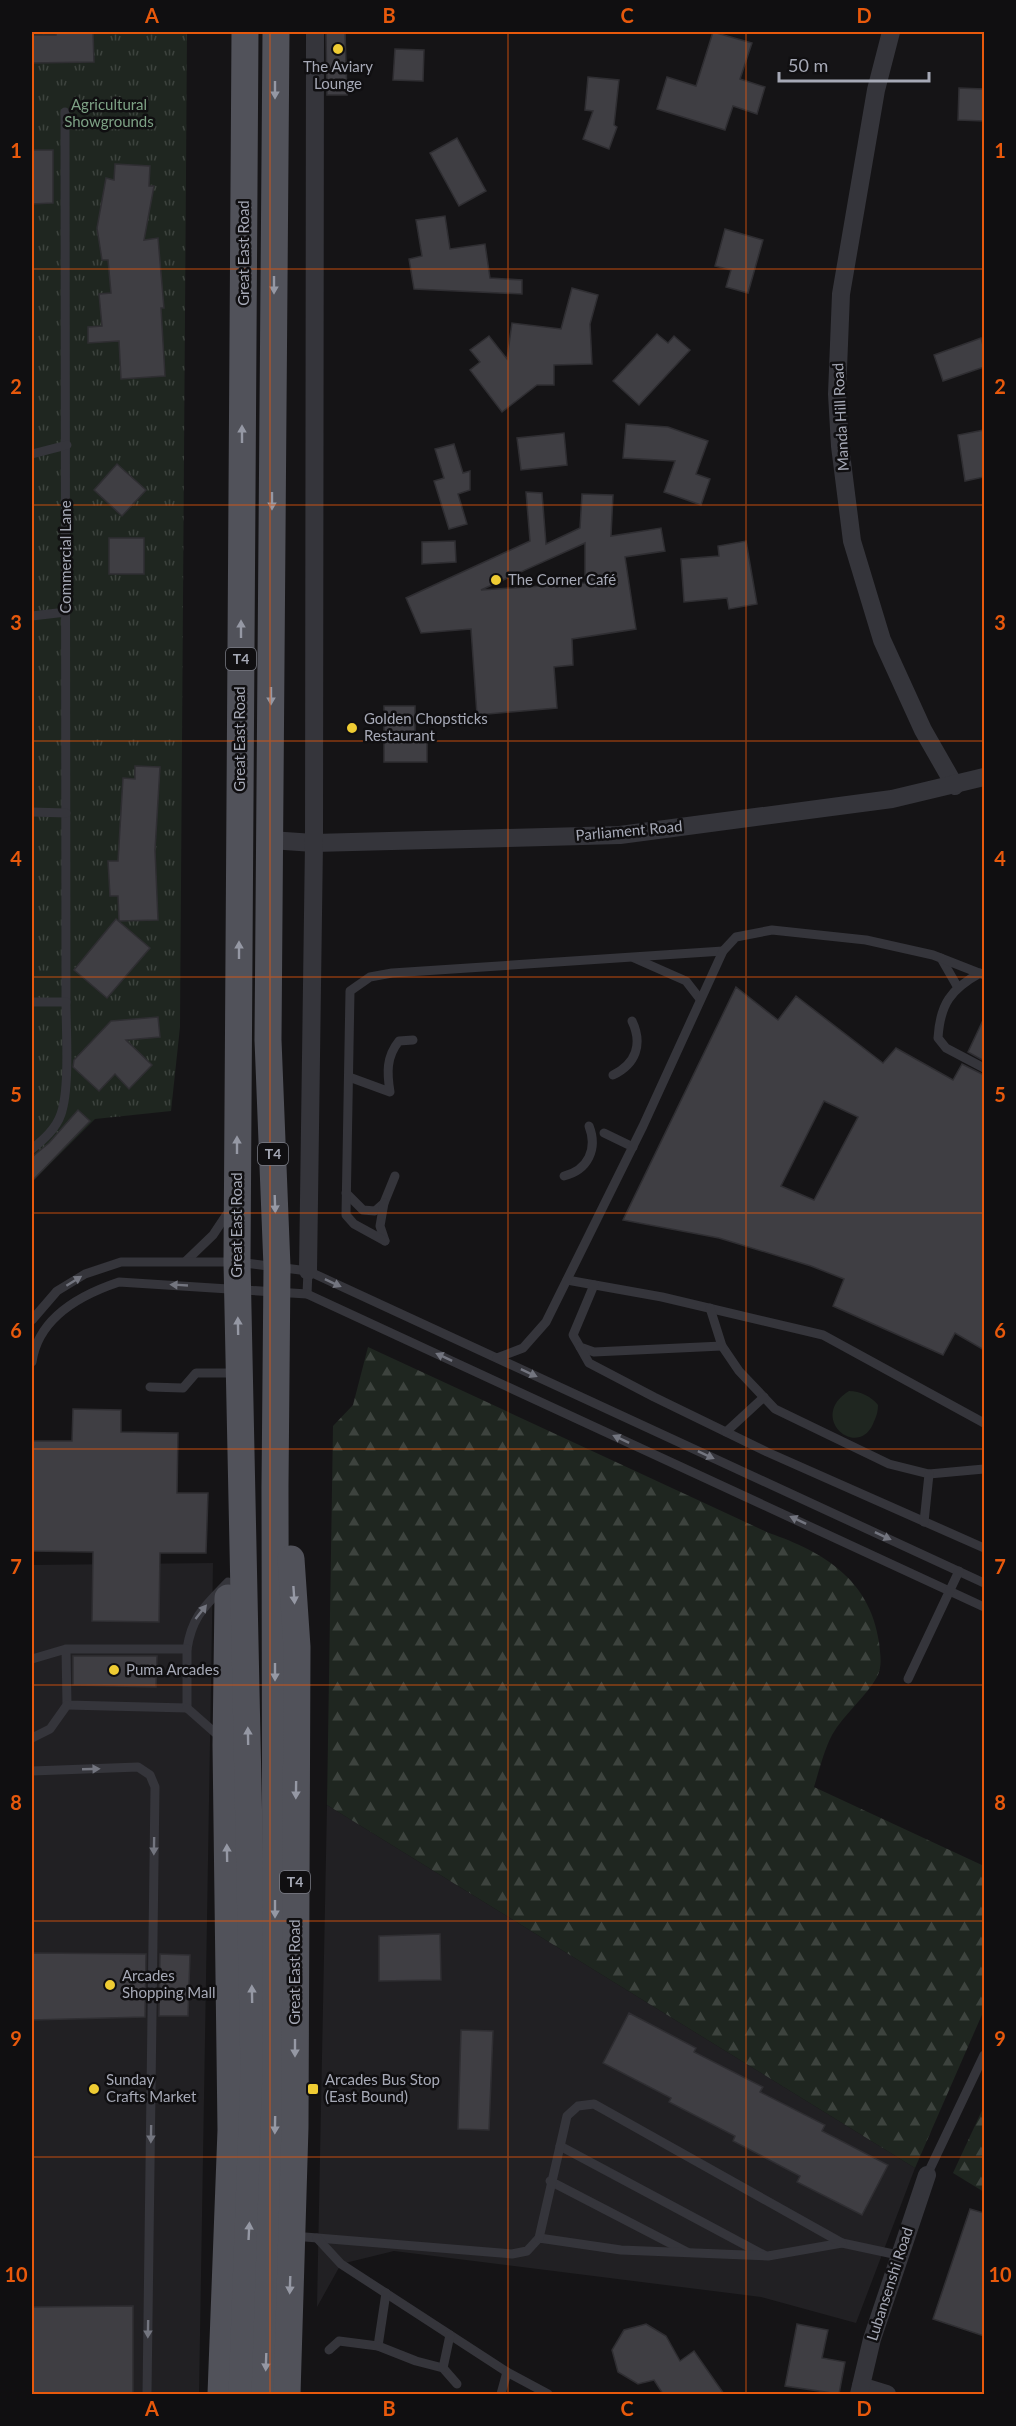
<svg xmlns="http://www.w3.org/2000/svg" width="1016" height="2426" viewBox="0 0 1016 2426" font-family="Lato,sans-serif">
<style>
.built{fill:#212023}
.green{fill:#1f2620}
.forest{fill:url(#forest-firs)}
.park{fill:url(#park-tufts)}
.building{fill:#3f3e43;stroke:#2f2e32;stroke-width:1.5;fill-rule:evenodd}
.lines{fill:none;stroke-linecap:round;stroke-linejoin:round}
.lane{stroke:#35353b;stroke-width:9}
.street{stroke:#35353b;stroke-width:18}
.primary{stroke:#51525a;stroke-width:27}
.oneway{fill:#9598a4}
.oneway2{fill:#73757f}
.grid{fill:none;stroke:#e8590c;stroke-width:1.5;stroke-opacity:0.55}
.poi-dot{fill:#efcc33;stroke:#100f11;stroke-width:2}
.labels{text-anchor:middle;stroke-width:5;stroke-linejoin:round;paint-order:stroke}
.shield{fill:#100f11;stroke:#797b84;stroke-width:1.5}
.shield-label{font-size:14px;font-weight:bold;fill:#a6a9b6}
.poi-label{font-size:15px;fill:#a6a9b6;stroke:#100f11;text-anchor:start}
.park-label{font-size:15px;fill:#7da185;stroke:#100f11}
.street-label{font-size:15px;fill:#a6a9b6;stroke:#100f11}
.neatline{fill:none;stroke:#e8590c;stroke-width:2}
.grid-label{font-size:20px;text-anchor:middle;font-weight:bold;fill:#e8590c}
</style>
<defs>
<pattern id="forest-firs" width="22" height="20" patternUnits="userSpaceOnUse" patternTransform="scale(1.5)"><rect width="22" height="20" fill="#1f2620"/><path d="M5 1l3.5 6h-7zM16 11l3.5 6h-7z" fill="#3d433e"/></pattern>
<pattern id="park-tufts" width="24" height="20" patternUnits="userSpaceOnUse" patternTransform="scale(1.5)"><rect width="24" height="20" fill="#1f2620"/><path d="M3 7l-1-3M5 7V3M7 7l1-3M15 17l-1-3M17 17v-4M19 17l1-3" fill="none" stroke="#3d433e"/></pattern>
</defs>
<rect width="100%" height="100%" fill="#151416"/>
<g class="built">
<path d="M213,1563L199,2394H32V1565Z"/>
<path d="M327,1805L915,2168L856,2323L761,2297L394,2251L341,2264L317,2307Z"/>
</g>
<path class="green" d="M849,1391C860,1391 872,1397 878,1405C878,1413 876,1417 873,1424C857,1460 807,1417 849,1391Z"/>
<g class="forest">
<path d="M368,1347L769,1533C824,1552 870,1580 879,1642C880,1654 883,1665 877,1677C865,1698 844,1714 832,1735C824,1750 819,1771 814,1787L984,1866V2010L915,2168L327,1805L333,1426L353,1405Z"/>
<path d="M984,2106V2192L953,2173Z"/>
</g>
<path class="park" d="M32,32H187L180,1027L171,1111L95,1119L32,1182Z"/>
<g class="building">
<path d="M56,32H93L94,62L32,63V35H56Z"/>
<path d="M326,32H345L347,95H327Z"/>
<path d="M713,32L752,43L740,79L765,87L757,114L733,106L725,130L657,109L667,77L696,86Z"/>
<path d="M395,49L424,50L423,81L393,80Z"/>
<path d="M588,77L619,80L614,125L617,127L609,149L583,139L593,111L585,110Z"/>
<path d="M959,88L984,89V121L958,120Z"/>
<path d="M457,138L486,191L459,206L430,153Z"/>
<path d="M32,150H53V203L32,204Z"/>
<path d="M115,164L150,166L149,186H154L144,240L158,238L164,308H161L165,376L121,379L119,341L88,343V327L102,326L99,294L111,293L108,260H102L97,228L106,178L114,180Z"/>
<path d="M445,216L450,249L485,244L490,278L522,280V294L414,289L409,259L422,256L416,220Z"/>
<path d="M725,229L763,240L748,293L726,287L731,270L715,266Z"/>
<path d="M572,288L598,295L590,324L592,364L554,365V385H537L502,412L470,370L480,362L470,350L489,336L507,359L512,323L561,329Z"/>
<path d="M657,334L668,343L674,336L690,350L639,405L613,381Z"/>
<path d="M981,338L984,349V367L943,381L934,355Z"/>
<path d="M626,424L668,427L708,441L696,474L710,479L701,505L664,492L675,461L623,458Z"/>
<path d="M984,430V477L965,481L958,435Z"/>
<path d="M564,433L567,465L521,470L517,438Z"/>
<path d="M454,444L463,473L470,471V490L458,494L467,524L449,529L434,481L444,478L435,449Z"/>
<path d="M117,464L146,490L122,516L94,490Z"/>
<path d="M526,492L542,493L546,544L580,528L582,494L613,495L611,536L661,528L665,551L625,557L636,629L572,639L573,665L554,667L557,708L477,715L471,629L421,633L406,598L530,541ZM585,543V583L481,590Z"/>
<rect x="109" y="538" width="35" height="36"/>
<path d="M455,541L456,562L422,564V542Z"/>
<path d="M746,541L757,604L729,609L727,598L684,602L681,559L719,556L718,546Z"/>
<path d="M384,706H415V737H427V762H384Z"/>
<path d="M135,766L160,767L155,850L158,920L119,921L118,896H110L108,861H118L123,778L135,779Z"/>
<path d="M116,919L150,948L107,998L74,970Z"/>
<path d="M736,987L778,1020L796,996L883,1063L896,1048L953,1080L962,1064L984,1075V1350L955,1333L943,1355L833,1306L844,1279L811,1266L719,1238L623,1220ZM824,1101L858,1117L814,1200L781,1186Z"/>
<path d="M158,1017L160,1037L126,1040L152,1065L129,1089L115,1074L99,1091L73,1067L74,1060L111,1021Z"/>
<path d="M984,1018V1061L968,1052Z"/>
<path d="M78,1110L90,1121L32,1181V1157L49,1143Z"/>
<path d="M73,1409L121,1410V1432L178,1433L177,1493H208L206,1553H160L159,1622L92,1621L93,1552L32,1551V1441H72Z"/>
<path d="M73,1656H157L156,1687L73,1685Z"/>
<path d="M440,1934L441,1980L379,1981V1936Z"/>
<path d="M32,1953L146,1954L145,2017L32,2020Z"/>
<path d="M160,1954L190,1955L188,2016H159Z"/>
<path d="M629,2013L696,2048L694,2052L763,2087L760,2092L825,2125L822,2131L888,2165L862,2215L797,2182L800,2176L733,2141L735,2136L669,2102L671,2098L603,2063Z"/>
<path d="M461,2030L493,2031L489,2130L458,2129Z"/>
<path d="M970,2209L984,2213V2336L933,2319Z"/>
<path d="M133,2306V2394H32V2307Z"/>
<path d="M646,2324L666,2336L680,2361L694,2351L724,2394H663L654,2380L638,2384L618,2372L612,2350L624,2330Z"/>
<path d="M797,2324L828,2330L822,2358L845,2362L839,2394L785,2386Z"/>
</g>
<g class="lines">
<g class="lane">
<path d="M65,112L66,1002"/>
<path d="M32,454L67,445"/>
<path d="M32,616L66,612"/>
<path d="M32,812L66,813"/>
<path d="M634,958L686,981L700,999"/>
<path d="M941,958L957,986"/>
<path d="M980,973C951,989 940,1004 938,1038L946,1048L984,1068"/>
<path d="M32,1002H66C66,1032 70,1088 61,1114C56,1129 43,1140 32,1149"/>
<path d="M613,1075C636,1064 643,1044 632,1021"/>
<path d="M349,1077L390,1092C387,1073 386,1057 399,1041L413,1040"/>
<path d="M604,1133L633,1147"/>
<path d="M564,1176C588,1170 598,1149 589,1126"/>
<path d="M346,1193L363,1210L375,1211L384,1203L395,1176"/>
<path d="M384,1203L380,1226L385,1241"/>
<path d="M385,1241L354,1224L346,1215L350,991L370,977L392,973L723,951"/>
<path d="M186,1261L213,1235L229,1211"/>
<path d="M567,1280L662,1297L823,1335L984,1423"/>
<path d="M594,1285L573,1335L580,1347L594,1352L722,1346"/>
<path d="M307,1294L308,1271"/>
<path d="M710,1308L722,1346L739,1371L775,1409L889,1464L929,1474L984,1469"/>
<path d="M32,1320L57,1291L85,1274L121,1262H237L308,1271L984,1583"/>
<path d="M580,1347L589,1363L654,1397L767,1452L984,1548"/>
<path d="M497,1358L523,1348L546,1322L643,1126L723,951L736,937L772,930L866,940L933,955L984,975"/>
<path d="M32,1362C38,1318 80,1295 119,1282L307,1294L984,1607"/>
<path d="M150,1387L183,1388L196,1373H237"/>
<path d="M726,1432L764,1397"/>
<path d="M924,1522L929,1474"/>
<path d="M187,1649C192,1616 205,1606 228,1582"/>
<path d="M32,1659L66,1649H187V1708L67,1705L66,1649"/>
<path d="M908,1679L959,1571"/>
<path d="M187,1708L221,1738"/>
<path d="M32,1738L50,1729L67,1705"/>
<path d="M32,1771L138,1767L150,1775L155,1787L147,2394"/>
<path d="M560,2146L764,2255"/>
<path d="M927,2175L984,2055"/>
<path d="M550,2181L687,2252"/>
<path d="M293,2236L512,2254L527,2251L539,2238L621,2250L768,2256L842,2243L898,2255"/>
<path d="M317,2238L341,2264L507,2372L501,2394"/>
<path d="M539,2238L567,2116L578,2106L594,2104L842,2243"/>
<path d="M378,2346L386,2293"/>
<path d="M329,2350L339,2341L378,2346L416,2361L443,2368L457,2384"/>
<path d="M443,2368L450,2335"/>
<path d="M507,2372L548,2394"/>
</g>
<g class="street">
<path d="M891,32L876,90L841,294L837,394L840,446L852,541L882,640L923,730L955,786"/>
<path d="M270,840L314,843L620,835L892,799L984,777"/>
<path d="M308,1271L314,843L315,32"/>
<path d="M861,2386L887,2394"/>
<path d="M859,2394L872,2339L927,2175"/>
</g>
<g class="primary">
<path d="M221,2394L231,2130L226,1745L228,1598"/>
<path d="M242,2394L254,2071L237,1262L245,32"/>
<path d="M265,2394L276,2071L275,1487L277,1267L268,1040L276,32"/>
<path d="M287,2394L295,2127L297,1647L291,1559"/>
</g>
</g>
<defs><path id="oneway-solid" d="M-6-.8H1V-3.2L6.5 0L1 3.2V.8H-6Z" transform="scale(1.5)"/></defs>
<g class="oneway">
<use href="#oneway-solid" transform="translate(275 90) rotate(90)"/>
<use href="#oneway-solid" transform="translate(274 285) rotate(90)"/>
<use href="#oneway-solid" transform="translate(242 434) rotate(-90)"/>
<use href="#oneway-solid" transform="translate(272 501) rotate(90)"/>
<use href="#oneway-solid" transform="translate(241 629) rotate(-90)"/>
<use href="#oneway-solid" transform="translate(271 696) rotate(90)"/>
<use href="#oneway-solid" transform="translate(239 950) rotate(-90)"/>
<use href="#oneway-solid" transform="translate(237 1145) rotate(-90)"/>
<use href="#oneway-solid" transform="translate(275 1204) rotate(88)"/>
<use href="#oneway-solid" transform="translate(238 1326) rotate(-91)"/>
<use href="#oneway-solid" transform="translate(294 1595) rotate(86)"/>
<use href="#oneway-solid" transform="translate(275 1672) rotate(90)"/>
<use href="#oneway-solid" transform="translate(248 1736) rotate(-91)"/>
<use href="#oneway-solid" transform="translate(296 1790) rotate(91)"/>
<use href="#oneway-solid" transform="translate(227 1853) rotate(-91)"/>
<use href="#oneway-solid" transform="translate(275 1909) rotate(90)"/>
<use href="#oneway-solid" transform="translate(252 1994) rotate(-91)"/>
<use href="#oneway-solid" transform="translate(295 2048) rotate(90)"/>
<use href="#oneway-solid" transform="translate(275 2125) rotate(91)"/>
<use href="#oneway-solid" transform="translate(249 2231) rotate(-87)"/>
<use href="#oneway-solid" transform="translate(290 2285) rotate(92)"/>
<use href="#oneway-solid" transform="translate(266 2362) rotate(92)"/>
</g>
<g class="oneway2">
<use href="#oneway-solid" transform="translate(74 1281) rotate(-32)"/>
<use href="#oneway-solid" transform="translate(333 1283) rotate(25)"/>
<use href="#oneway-solid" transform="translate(179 1285) rotate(-177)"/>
<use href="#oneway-solid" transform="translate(444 1357) rotate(-155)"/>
<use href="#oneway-solid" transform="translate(529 1373) rotate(25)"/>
<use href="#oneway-solid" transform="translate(621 1439) rotate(-155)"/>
<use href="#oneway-solid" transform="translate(706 1455) rotate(25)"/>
<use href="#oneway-solid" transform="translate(798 1520) rotate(-155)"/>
<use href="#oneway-solid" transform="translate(883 1536) rotate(25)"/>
<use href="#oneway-solid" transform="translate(201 1612) rotate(-52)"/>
<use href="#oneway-solid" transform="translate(91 1769) rotate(-2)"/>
<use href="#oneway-solid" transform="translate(154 1846) rotate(91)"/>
<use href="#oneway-solid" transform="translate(151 2134) rotate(91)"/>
<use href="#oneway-solid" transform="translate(148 2329) rotate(91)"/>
</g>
<path class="grid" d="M270,32V2394M508,32V2394M746,32V2394M32,269H984M32,505H984M32,741H984M32,977H984M32,1213H984M32,1449H984M32,1685H984M32,1921H984M32,2157H984"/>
<g class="poi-dot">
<circle cx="338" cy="49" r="6"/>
<circle cx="496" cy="580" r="6"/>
<circle cx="352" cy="728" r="6"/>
<circle cx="114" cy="1670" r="6"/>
<circle cx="110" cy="1985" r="6"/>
<circle cx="94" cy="2089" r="6"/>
<rect x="307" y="2083" width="12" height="12" rx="3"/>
</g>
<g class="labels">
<g class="shield">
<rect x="226" y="648" width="30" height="22" rx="4.5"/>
<rect x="258" y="1143" width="30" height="22" rx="4.5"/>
<rect x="280" y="1871" width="30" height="22" rx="4.5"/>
</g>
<g class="shield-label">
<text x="241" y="664">T4</text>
<text x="273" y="1159">T4</text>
<text x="295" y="1887">T4</text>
</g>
<g class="poi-label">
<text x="338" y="72" text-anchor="middle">The Aviary<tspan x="338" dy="17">Lounge</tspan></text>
<text x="508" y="585">The Corner Café</text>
<text x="364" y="724">Golden Chopsticks<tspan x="364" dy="17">Restaurant</tspan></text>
<text x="126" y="1675">Puma Arcades</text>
<text x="122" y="1981">Arcades<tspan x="122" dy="17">Shopping Mall</tspan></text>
<text x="106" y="2085">Sunday<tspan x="106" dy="17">Crafts Market</tspan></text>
<text x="325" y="2085">Arcades Bus Stop<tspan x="325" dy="17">(East Bound)</tspan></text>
</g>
<g class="park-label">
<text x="109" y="110">Agricultural<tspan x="109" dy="17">Showgrounds</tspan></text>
</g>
<g class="street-label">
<text transform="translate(244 253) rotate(-90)" y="5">Great East Road</text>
<text transform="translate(841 417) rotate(-93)" y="5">Manda Hill Road</text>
<text transform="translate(66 557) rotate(-90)" y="5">Commercial Lane</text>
<text transform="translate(240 739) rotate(-90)" y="5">Great East Road</text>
<text transform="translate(629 831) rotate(-5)" y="5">Parliament Road</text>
<text transform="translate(237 1225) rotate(-90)" y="5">Great East Road</text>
<text transform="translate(295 1972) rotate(-90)" y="5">Great East Road</text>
<text transform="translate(890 2284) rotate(-72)" y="5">Lubansenshi Road</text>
</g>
</g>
<rect width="1016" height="2426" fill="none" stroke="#100f11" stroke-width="66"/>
<path d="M779 72v9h150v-9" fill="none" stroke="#a6a9b6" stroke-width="3"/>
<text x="788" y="72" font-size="18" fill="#a6a9b6" stroke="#100f11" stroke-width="4.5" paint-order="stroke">50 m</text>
<rect x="33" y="33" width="950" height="2360" class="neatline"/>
<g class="grid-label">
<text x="152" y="23">A</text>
<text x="389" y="23">B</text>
<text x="627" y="23">C</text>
<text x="864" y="23">D</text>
<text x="16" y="158">1</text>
<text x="1000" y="158">1</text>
<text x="16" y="394">2</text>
<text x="1000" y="394">2</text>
<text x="16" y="630">3</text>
<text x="1000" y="630">3</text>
<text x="16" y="866">4</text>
<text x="1000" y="866">4</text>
<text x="16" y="1102">5</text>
<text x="1000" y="1102">5</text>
<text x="16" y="1338">6</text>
<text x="1000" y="1338">6</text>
<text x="16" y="1574">7</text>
<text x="1000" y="1574">7</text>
<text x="16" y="1810">8</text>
<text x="1000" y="1810">8</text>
<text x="16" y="2046">9</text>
<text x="1000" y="2046">9</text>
<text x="16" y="2282">10</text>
<text x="1000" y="2282">10</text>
<text x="152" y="2416">A</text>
<text x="389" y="2416">B</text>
<text x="627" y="2416">C</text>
<text x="864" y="2416">D</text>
</g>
</svg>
